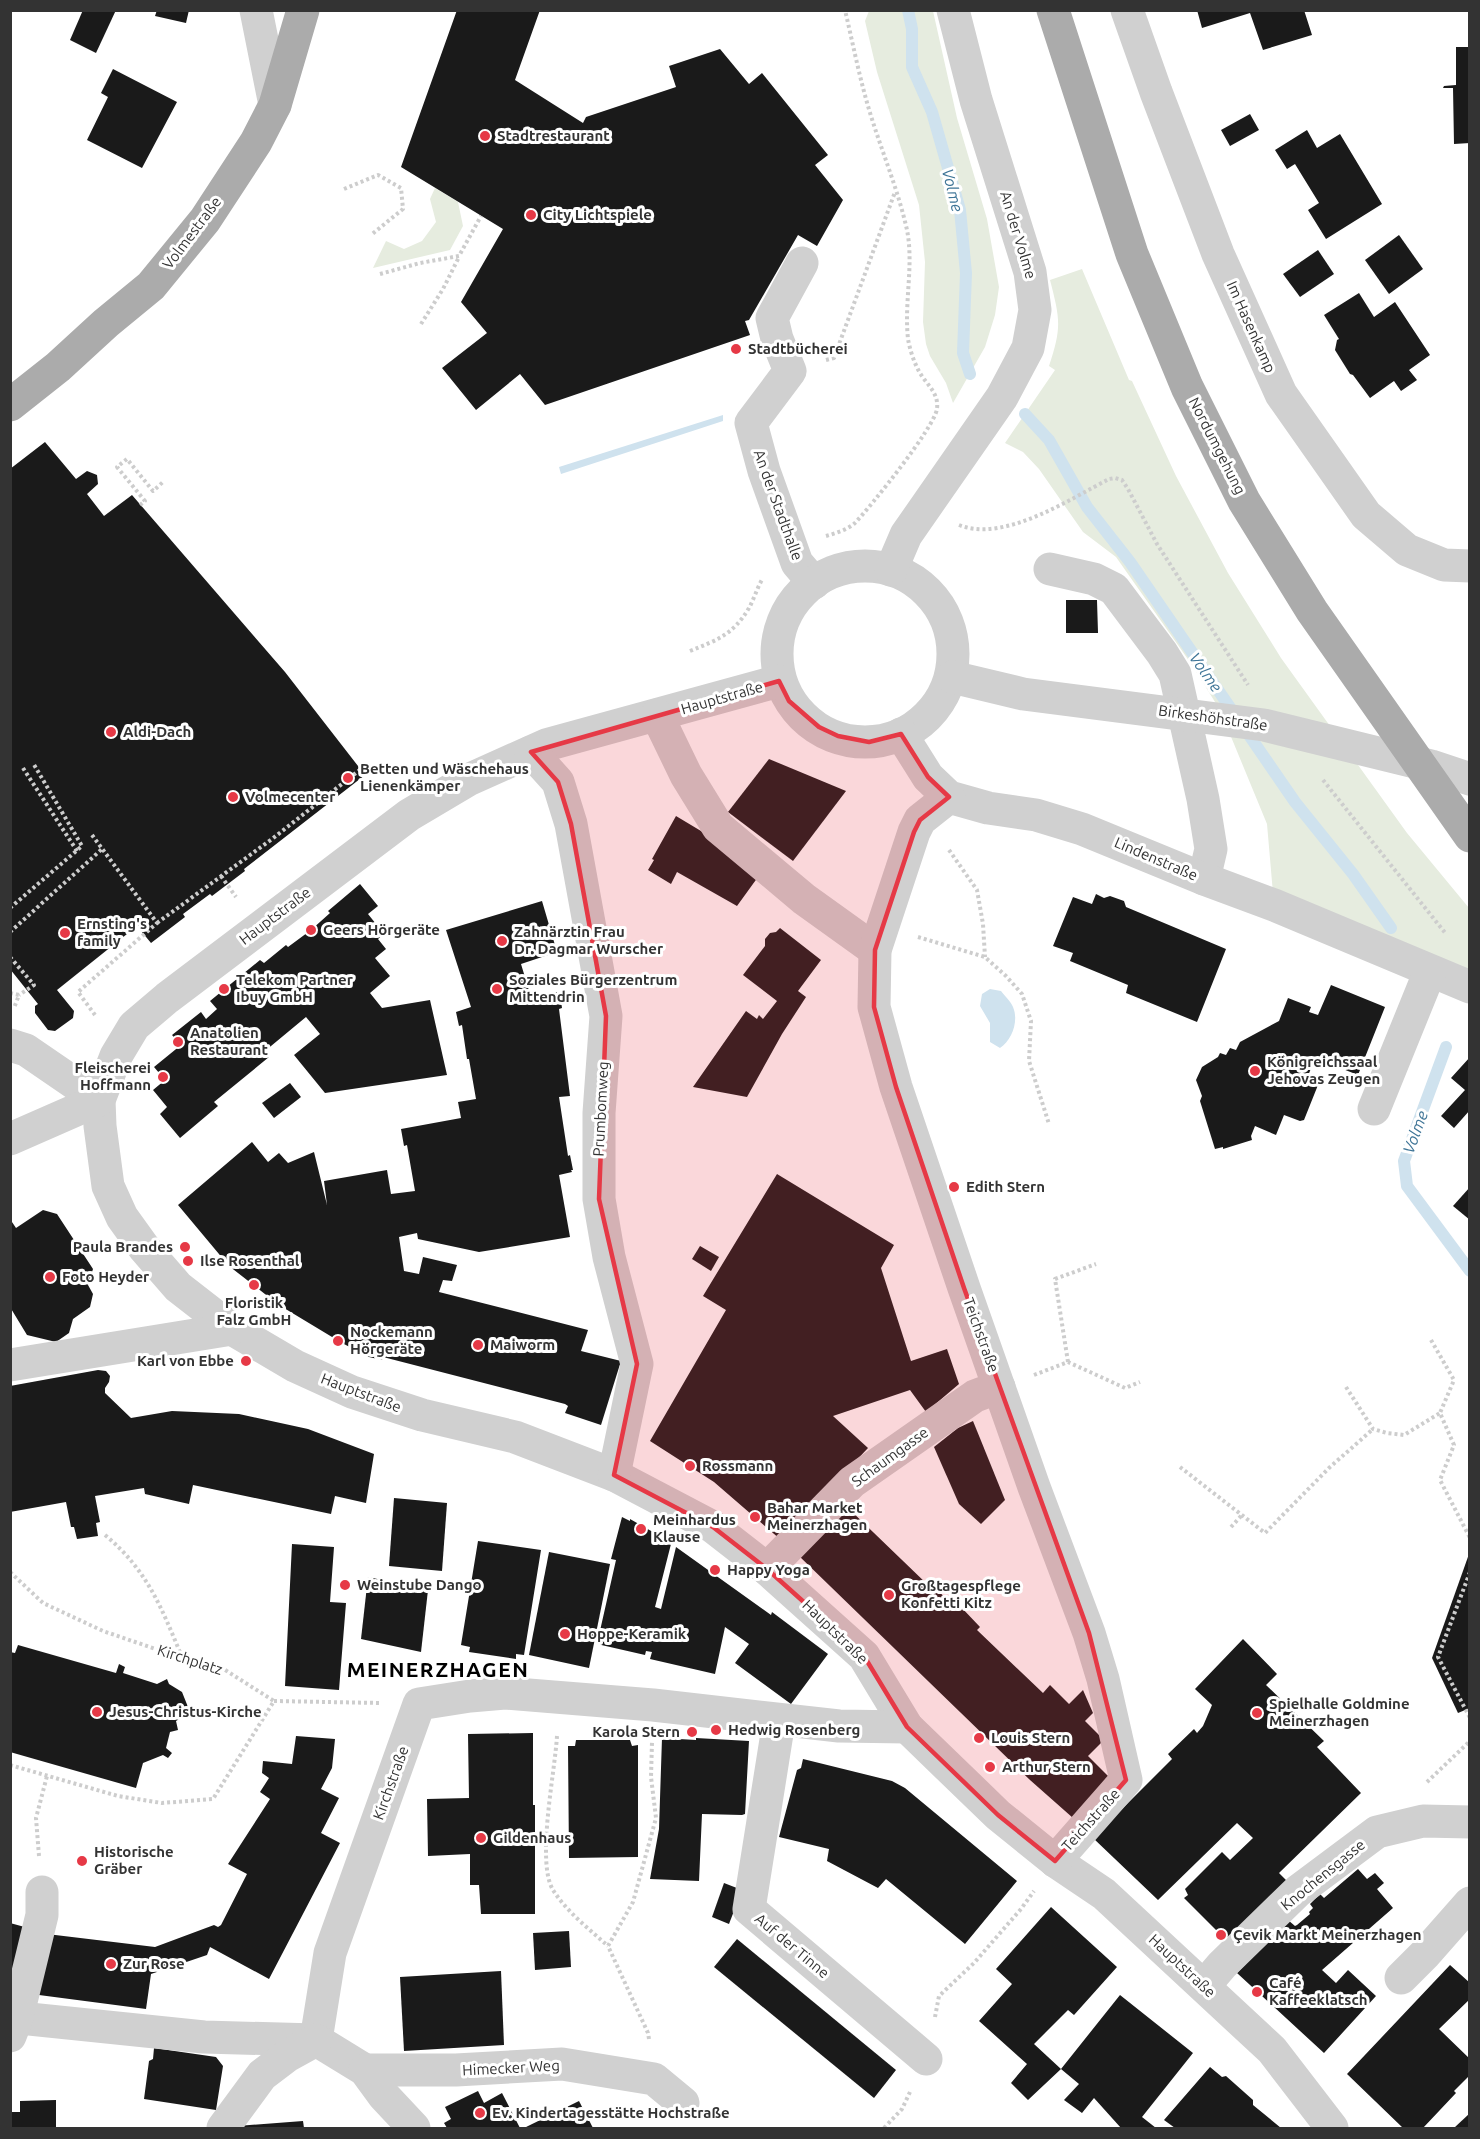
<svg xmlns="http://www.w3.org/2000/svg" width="1480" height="2139" viewBox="0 0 1480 2139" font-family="Ubuntu,sans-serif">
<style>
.green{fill:#e6ecdf}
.water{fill:#cfe2ee}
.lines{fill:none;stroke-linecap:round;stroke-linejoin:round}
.stream{stroke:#cfe2ee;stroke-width:12}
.building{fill:#1a1a1a}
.path{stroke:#cdcdcd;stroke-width:4;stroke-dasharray:3 3;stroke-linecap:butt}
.minor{stroke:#d0d0d0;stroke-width:33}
.major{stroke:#ababab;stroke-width:33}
.marked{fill:#e63946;fill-opacity:0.2;stroke:#e63946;stroke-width:4.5;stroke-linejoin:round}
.poi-dot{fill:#e63946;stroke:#fff;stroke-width:2}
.labels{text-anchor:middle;stroke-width:6;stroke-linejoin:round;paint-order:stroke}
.poi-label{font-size:15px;font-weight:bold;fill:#333;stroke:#fff;text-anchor:start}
.street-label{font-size:15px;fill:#333;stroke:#fff}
.water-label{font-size:16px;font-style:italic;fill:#3f7597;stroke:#fff}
.district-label{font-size:21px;font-weight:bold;letter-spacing:1.5px;fill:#000;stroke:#fff}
</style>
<rect width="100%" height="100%" fill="#fff"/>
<g class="green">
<path d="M869,11H933L957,118L987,219L999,287L995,315L985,347L953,403L946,383L930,356L926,344L923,322L925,262L919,205L877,72L865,21Z"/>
<path d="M435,188L458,202L463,226L450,250L373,268L386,241L404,249L422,241L436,222L430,199Z"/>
<path d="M1082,269L1129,380L1132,381L1176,476L1228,573L1281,658L1407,833L1469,908V987L1274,905L1267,824L1220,710L1192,665L1116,557L1083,532L1039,469L1023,452L1005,443L1055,370L1049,366C1062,327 1060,319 1050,280Z"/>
</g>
<g class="water">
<path d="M723,415V421L561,474L559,467Z"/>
<path d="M990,989L1001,991C1005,996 1011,1002 1013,1007C1019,1021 1012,1040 1000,1048L990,1042V1023L980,1006L982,994Z"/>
</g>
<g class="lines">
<g class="stream">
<path d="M908,10L912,29V67L932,112L960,210L966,273L963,353L970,374"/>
<path d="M1025,414L1049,440L1087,507L1130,562L1295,802L1353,874L1391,928"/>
<path d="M1446,1047L1404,1161L1407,1186L1470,1271"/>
</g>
</g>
<g class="building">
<path d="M83,10H116L96,53L70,40Z"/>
<path d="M157,10H189L186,23L155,16Z"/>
<path d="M457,10H540L515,80L583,123L586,117L676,87L669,66L720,49L749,84L762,73L828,155L815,165L843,200L817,246L798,235L749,320L745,321L750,335L545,405L520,374L476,410L442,368L487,333L461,302L503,229L401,167Z"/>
<path d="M1197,10H1304L1312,35L1263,50L1250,13L1202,28Z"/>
<path d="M1456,47H1470V143L1454,144L1453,88H1443L1444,86L1456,85Z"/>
<path d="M113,69L177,102L142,168L87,140L108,97L101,93Z"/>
<path d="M1250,114L1259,130L1230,146L1221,130Z"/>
<path d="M1307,130L1317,148L1340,134L1382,204L1326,239L1308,210L1319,203L1295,164L1287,169L1275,150Z"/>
<path d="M1399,235L1423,269L1389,294L1365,260Z"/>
<path d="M1318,250L1334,274L1300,297L1283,274Z"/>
<path d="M1359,293L1374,317L1395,302L1430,355L1409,370L1417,380L1401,391L1394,381L1370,398L1353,375L1350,374L1335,350L1337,340L1339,339L1324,315Z"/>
<path d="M45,442L76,479L87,471L97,475L98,484L87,494L104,516L132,495L285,672L365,775L244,869L245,871L212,896L210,894L183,914L185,917L151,943L137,926L57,990L74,1011L73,1018L55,1031L48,1030L35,1013V1006L38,1004L10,969V469Z"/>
<path d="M1066,600H1097L1098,633H1066Z"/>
<path d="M769,759L846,791L793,861L728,812Z"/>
<path d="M676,816L701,831L758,877L737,906L677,872L671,884L648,870L654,860L652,859Z"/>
<path d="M360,884L378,906L368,914L384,934L378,939L386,949L375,958L390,976L370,993L382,1008L430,1000L447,1075L325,1093L294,1055L320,1034L306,1017L265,1051L269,1057L214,1102L218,1106L180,1138L160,1114L167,1107L153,1090L165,1080L154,1067L181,1045L172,1035L201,1012L206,1019L217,1009L210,1001L260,960L264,963L286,945L288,947L311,930L330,913L328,911Z"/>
<path d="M1096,894L1104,898L1110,896L1124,901L1126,907L1226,949L1197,1022L1126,993L1128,985L1070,961L1073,953L1053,946L1073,897L1092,904Z"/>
<path d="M542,901L557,952L521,964L531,997L557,992V995L560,994L562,1008L559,1009L570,1096L559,1097L568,1156L570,1155L573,1170H571L572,1172L559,1175L570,1237L479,1252L418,1239L417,1233L399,1237L404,1271L419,1274L423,1257L457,1265L452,1281L443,1280L439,1292L588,1330L581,1351L621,1361L601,1425L565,1413L568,1406L565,1404L383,1357L382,1360L369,1357L342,1343L279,1305L229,1266L178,1205L252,1142L268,1162L279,1153L288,1163L314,1152L327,1205L324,1181L387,1170L391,1194L415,1191L407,1145L404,1146L401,1129L461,1118L458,1102L476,1099L469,1059H467L462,1025L459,1026L456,1012L471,1007L446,930Z"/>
<path d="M780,928L821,960L798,991L806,997L782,1034L747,1097L693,1087L746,1011L757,1019L759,1015L763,1019L777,1001L743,975L765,946V939L770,933L776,932Z"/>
<path d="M1331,985L1385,1007L1358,1075L1315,1058L1308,1076L1320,1080L1304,1120L1300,1121L1284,1115L1276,1135L1255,1126L1251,1136L1252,1140L1223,1149V1147L1215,1149L1200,1101L1202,1096L1196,1080L1202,1067L1218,1057L1220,1053L1226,1055L1230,1048L1236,1050L1240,1042L1279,1021L1288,998L1311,1007L1309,1012L1318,1015Z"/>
<path d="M1470,1057V1110L1454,1128L1441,1116L1465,1090L1451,1078Z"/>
<path d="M290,1083L301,1097L274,1118L262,1103Z"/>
<path d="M777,1174L894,1245L881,1268L911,1361L947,1349L959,1384L926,1412L910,1390L833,1416L868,1448L781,1540L714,1482L650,1441L726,1310L703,1296Z"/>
<path d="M1470,1187V1220L1453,1206Z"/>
<path d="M43,1210L57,1214L93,1269L88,1285L93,1294L90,1307L73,1319L69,1333L56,1342L27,1335L10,1307V1219L16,1228Z"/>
<path d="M700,1246L719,1257L711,1271L692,1259Z"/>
<path d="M98,1370L106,1371L110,1376L109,1382L105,1388V1393L131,1418L172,1411L239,1414L308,1429L374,1454L366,1503L335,1496L331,1514L193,1485L189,1504L145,1494L144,1488L95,1496L100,1522L96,1523L98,1536L77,1539L74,1527H71L66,1502L10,1512V1386Z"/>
<path d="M973,1421L1005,1500L981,1524L959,1504L934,1447L958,1428Z"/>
<path d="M394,1498L447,1503L442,1571L389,1566Z"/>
<path d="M846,1506L929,1586L931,1584L958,1610L961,1607L980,1627L977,1630L1043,1693L1050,1685L1069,1704L1083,1690L1093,1713L1085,1721L1104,1740L1088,1756L1111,1779L1073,1818L1030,1780L798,1555Z"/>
<path d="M622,1517L630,1521V1519L667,1540L671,1544L655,1607L661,1609L676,1547L771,1615L772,1612L828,1654L791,1704L735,1663L749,1644L725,1627L715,1674L650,1659L652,1652L646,1651L645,1655L597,1644L616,1560L611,1559Z"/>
<path d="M478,1541L541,1550L524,1655L516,1654V1659L469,1652L470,1647L461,1645Z"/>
<path d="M292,1544L334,1547L330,1602L346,1603L339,1690L285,1686Z"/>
<path d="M549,1552L610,1564L589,1668L529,1655Z"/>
<path d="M1469,1554L1470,1708L1458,1713L1432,1658Z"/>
<path d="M368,1577L428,1590L421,1652L361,1639Z"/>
<path d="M1243,1639L1277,1674L1266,1685L1324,1741L1317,1747L1361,1793L1279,1873L1291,1885L1227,1941L1184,1898L1188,1895L1185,1889L1222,1852L1230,1860L1253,1838L1237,1823L1158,1900L1093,1838L1172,1759L1168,1754L1194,1729L1197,1733L1203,1726L1212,1705L1195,1689Z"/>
<path d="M18,1645L116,1673L119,1664L125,1667L123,1673L157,1684L167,1679L169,1684L182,1692L188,1707L181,1718L176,1721L178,1730L170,1732L166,1748L172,1753L168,1758L163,1755L143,1763L136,1788L10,1752V1652L15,1653Z"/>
<path d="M533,1733V1805H535V1914H481L479,1885H470V1854L428,1856L427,1799L469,1798L468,1734Z"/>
<path d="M296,1736L335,1739L332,1768L321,1789L339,1798L321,1833L340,1843L269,1979L210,1947L207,1955L151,1974L146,2009L39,1995L47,1934L155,1947L214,1925L218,1927L221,1925L247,1874L228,1864L270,1799L260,1792L269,1778L262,1773L263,1761L292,1764Z"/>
<path d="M662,1738L696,1740V1738L749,1741L745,1814L742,1815L702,1814L699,1881L650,1879L659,1829Z"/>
<path d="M576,1740H630L632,1746L638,1745V1857L569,1858L568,1746H575Z"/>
<path d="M803,1759L892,1781L905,1788L1017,1881L965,1944L886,1879L878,1888L827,1861L829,1849L779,1837L797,1770L801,1768Z"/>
<path d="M1358,1869L1367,1879L1375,1873L1384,1883L1377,1889L1393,1908L1322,1970L1336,1983L1348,1970L1376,1996L1324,2053L1237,1973L1288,1920L1295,1926L1297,1925L1310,1914L1309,1912L1313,1908L1310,1904L1320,1894L1324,1898Z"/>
<path d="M724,1883L742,1890L729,1924L712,1917Z"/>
<path d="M1051,1907L1117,1967L1074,2015L1068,2010L1034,2044L1061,2069L1120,1995L1193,2053L1142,2117L1156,2128H1121L1094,2098L1082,2113L1064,2100L1079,2084L1061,2069L1028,2100L1011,2083L1027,2064L979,2021L1012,1984L996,1969Z"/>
<path d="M10,1923L32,1929L10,1988Z"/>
<path d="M569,1931L571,1967L535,1970L533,1933Z"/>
<path d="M737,1939L896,2070L874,2098L714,1967Z"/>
<path d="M1450,1965L1470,1983V1999L1439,2029L1470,2059V2075L1454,2091L1456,2093L1423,2128H1403L1347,2074Z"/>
<path d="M501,1971L504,2045L404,2051L400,1977Z"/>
<path d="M154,2048L216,2057L223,2066L216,2110L144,2099L149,2061L153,2059Z"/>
<path d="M1210,2067L1222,2077L1226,2076L1253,2100V2105L1281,2128H1175L1164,2120Z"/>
<path d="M478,2091L484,2103L502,2093L520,2128H447L444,2123L451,2119L445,2107Z"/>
<path d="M56,2100V2128H10V2112H20V2101Z"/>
<path d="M579,2101L593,2128H524Z"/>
<path d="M1470,2113V2128H1454Z"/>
<path d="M303,2121L304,2128H237V2126Z"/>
</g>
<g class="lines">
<g class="path">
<path d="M344,189L378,175L401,188L403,209L371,235"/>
<path d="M380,274L420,263L459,256L481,216"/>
<path d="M421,324L443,289L459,257"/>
<path d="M826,360L834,358L895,192"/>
<path d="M140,505L145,501L117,467L127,459L153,491L163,482"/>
<path d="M959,525C1004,543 1070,499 1109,479L1115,478L1122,480L1128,489L1157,544L1248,685"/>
<path d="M826,536C836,533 847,530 855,523C871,506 934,428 937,409C939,393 927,385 920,373C914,363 910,350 908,339C904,302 914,265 907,230C897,185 878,143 866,99C858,70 852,40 845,10"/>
<path d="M690,651C717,640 733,635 749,608C754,599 757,588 763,578"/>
<path d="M23,768L77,851"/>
<path d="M1323,780L1446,934"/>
<path d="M92,835L157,923L78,992L95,1015"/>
<path d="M949,850L977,890L983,924L985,957"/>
<path d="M221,876L236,897"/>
<path d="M10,908L82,846L33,763"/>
<path d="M157,923L272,839L366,765"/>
<path d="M10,932L102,849"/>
<path d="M918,937L985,957L1006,976L1022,994L1031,1021L1029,1061L1049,1124"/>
<path d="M10,957L34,985L19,995"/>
<path d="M10,993L19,995L14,1008"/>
<path d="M1431,1340L1454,1380L1440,1413L1454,1445L1440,1480L1470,1538"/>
<path d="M1068,1362L1055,1279L1096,1264"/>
<path d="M1034,1375L1068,1362L1125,1388L1140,1382"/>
<path d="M1346,1387L1373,1429L1387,1433L1404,1435L1440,1413"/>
<path d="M1180,1467L1265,1533L1329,1468L1373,1429"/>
<path d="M1231,1527L1242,1515"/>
<path d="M105,1535C148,1571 161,1607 182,1657"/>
<path d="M10,1572L43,1603L103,1631L182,1658L222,1668L274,1701"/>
<path d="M1470,1572L1438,1657L1470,1718"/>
<path d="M274,1701L380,1703"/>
<path d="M557,1736C555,1772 536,1862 553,1890C567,1912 589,1929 608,1946"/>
<path d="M10,1765L118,1796L162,1803L213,1799L274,1701"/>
<path d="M1427,1782L1470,1741"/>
<path d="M39,1856L36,1818L47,1776"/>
<path d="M935,2017L939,1996L974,1963L1021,1909L1034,1891"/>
<path d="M649,2039L648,2033L608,1946L633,1902L656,1818L651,1777L652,1742"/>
<path d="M884,2128L902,2109L910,2092"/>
</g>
<g class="minor">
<path d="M256,10L275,105"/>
<path d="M1127,10L1156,92L1218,254L1281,394L1366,515L1407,550L1444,565L1470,566"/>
<path d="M802,263L772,318L777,339L790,371L751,423L764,471L797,563L814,583"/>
<circle cx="865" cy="654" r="88"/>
<path d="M1050,569L1094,579L1114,589L1162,653L1175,674L1203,799L1211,849L1204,879"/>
<path d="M891,570L906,535L1002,397L1028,348L1035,310L1030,272L976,100L953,10"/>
<path d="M952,677L1023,694L1264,725L1431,766L1470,779"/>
<path d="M779,681L546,745L468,780L409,815L167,998L134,1026L116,1056L99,1100L100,1126L108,1186L122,1217L145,1249L178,1287L232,1329L295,1366L352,1392L422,1415L515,1437L614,1475L713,1527L767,1569L864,1656L907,1727L998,1815L1055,1861L1104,1894L1272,2050L1332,2128"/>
<path d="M657,715L686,775L718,827L804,899L875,950"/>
<path d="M901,734L928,777L949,797L988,808L1036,815L1082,829L1204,879L1274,905L1470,987"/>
<path d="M531,752L558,782L571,824L606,1016L599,1113V1199L609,1257L637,1364L614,1475"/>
<path d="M949,797L920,820L914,832L875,950L874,1007L896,1087L964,1288L1034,1487L1089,1633L1103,1679L1126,1780L1055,1861"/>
<path d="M10,1045L26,1050L99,1100"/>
<path d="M1374,1109L1430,971"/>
<path d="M10,1139L99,1100"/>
<path d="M10,1365L232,1329"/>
<path d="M767,1569L852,1482L975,1396L999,1387"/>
<path d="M779,1721L749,1909L926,2059"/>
<path d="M1401,1978L1425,1954L1470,1903"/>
<path d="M1204,1986L1222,1965L1298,1891L1377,1832L1423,1821L1470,1822"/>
<path d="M10,2017L204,2037L316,2040"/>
<path d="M10,2036L17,2018L42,1915V1892"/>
<path d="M316,2040L330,1953L419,1704L470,1696L505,1693L653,1705L839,1726L907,1727"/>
<path d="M316,2040L365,2070L384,2096L414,2128"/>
<path d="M365,2070H456L562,2064L654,2079L683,2103"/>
<path d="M223,2128L262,2075L287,2056L316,2040"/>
</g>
<g class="major">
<path d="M1053,10L1132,254L1187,387L1244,501L1312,611L1470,836"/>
<path d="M10,405L58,367L106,323L151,286L205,220L256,142L275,105L303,10"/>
</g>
</g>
<path class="marked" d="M779,681L789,701L819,727L838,736L869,742L901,734L928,777L949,797L920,820L914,832L875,950L874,1007L896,1087L964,1288L1089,1633L1126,1780L1055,1861L998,1815L907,1727L864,1656L767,1569L713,1527L614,1475L637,1364L599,1199L606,1016L571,824L558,782L531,752Z"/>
<g class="poi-dot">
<circle cx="485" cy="136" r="6"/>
<circle cx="531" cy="215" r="6"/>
<circle cx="736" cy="349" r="6"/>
<circle cx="111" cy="732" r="6"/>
<circle cx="348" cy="778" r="6"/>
<circle cx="233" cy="797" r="6"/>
<circle cx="311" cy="930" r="6"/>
<circle cx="65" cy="933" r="6"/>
<circle cx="502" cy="941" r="6"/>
<circle cx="224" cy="989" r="6"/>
<circle cx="497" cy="989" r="6"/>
<circle cx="178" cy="1042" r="6"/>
<circle cx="1255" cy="1071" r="6"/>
<circle cx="163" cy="1077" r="6"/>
<circle cx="954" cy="1187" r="6"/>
<circle cx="185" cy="1247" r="6"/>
<circle cx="188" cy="1261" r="6"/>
<circle cx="50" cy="1277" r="6"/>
<circle cx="254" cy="1285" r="6"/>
<circle cx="338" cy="1341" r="6"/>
<circle cx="478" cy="1345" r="6"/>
<circle cx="246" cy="1361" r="6"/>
<circle cx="690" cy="1466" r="6"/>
<circle cx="755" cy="1517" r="6"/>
<circle cx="641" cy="1529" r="6"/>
<circle cx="715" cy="1570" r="6"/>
<circle cx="345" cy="1585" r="6"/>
<circle cx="889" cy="1595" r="6"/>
<circle cx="565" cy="1634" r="6"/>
<circle cx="97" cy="1712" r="6"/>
<circle cx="1257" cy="1713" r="6"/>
<circle cx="716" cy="1730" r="6"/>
<circle cx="692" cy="1732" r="6"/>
<circle cx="979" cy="1738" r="6"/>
<circle cx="990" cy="1767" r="6"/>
<circle cx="481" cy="1838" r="6"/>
<circle cx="82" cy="1861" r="6"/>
<circle cx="1221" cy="1935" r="6"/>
<circle cx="111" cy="1964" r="6"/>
<circle cx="1257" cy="1992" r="6"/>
<circle cx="480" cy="2113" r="6"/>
</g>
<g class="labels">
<g class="poi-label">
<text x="497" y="141">Stadtrestaurant</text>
<text x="543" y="220">City Lichtspiele</text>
<text x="748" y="354">Stadtbücherei</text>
<text x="123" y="737">Aldi-Dach</text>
<text x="360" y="774">Betten und Wäschehaus<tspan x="360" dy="17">Lienenkämper</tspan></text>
<text x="245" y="802">Volmecenter</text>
<text x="77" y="929">Ernsting's<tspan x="77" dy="17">family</tspan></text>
<text x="323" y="935">Geers Hörgeräte</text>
<text x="514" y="937">Zahnärztin Frau<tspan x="514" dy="17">Dr. Dagmar Wurscher</tspan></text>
<text x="236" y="985">Telekom Partner<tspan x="236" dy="17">Ibuy GmbH</tspan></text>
<text x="509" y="985">Soziales Bürgerzentrum<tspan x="509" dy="17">Mittendrin</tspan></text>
<text x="190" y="1038">Anatolien<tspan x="190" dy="17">Restaurant</tspan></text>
<text x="1267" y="1067">Königreichssaal<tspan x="1267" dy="17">Jehovas Zeugen</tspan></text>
<text x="151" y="1073" text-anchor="end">Fleischerei<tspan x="151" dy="17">Hoffmann</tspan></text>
<text x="966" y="1192">Edith Stern</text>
<text x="173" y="1252" text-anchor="end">Paula Brandes</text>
<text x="200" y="1266">Ilse Rosenthal</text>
<text x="62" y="1282">Foto Heyder</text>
<text x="254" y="1308" text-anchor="middle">Floristik<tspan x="254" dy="17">Falz GmbH</tspan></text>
<text x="350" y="1337">Nockemann<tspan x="350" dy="17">Hörgeräte</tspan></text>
<text x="490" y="1350">Maiworm</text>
<text x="234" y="1366" text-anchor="end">Karl von Ebbe</text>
<text x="702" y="1471">Rossmann</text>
<text x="767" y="1513">Bahar Market<tspan x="767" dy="17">Meinerzhagen</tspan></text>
<text x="653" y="1525">Meinhardus<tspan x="653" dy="17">Klause</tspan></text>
<text x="727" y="1575">Happy Yoga</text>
<text x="357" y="1590">Weinstube Dango</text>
<text x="901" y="1591">Großtagespflege<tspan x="901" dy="17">Konfetti Kitz</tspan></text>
<text x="577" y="1639">Hoppe-Keramik</text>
<text x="1269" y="1709">Spielhalle Goldmine<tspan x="1269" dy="17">Meinerzhagen</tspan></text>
<text x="109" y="1717">Jesus-Christus-Kirche</text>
<text x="728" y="1735">Hedwig Rosenberg</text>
<text x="680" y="1737" text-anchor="end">Karola Stern</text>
<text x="991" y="1743">Louis Stern</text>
<text x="1002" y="1772">Arthur Stern</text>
<text x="493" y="1843">Gildenhaus</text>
<text x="94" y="1857">Historische<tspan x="94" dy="17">Gräber</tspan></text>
<text x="1233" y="1940">Çevik Markt Meinerzhagen</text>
<text x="123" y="1969">Zur Rose</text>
<text x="1269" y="1988">Café<tspan x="1269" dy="17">Kaffeeklatsch</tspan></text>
<text x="492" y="2118">Ev. Kindertagesstätte Hochstraße</text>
</g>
<g class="street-label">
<text transform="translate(192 233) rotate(-53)" y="5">Volmestraße</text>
<text transform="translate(1018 235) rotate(73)" y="5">An der Volme</text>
<text transform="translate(1251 327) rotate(66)" y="5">Im Hasenkamp</text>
<text transform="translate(1217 446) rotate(63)" y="5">Nordumgehung</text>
<text transform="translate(778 505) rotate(70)" y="5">An der Stadthalle</text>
<text transform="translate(722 698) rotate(-16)" y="5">Hauptstraße</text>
<text transform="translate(1213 718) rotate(8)" y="5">Birkeshöhstraße</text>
<text transform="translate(1156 859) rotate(23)" y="5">Lindenstraße</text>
<text transform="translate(275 916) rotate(-37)" y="5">Hauptstraße</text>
<text transform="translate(601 1109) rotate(-87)" y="5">Prumbomweg</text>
<text transform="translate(981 1335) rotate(70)" y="5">Teichstraße</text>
<text transform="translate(361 1393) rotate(21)" y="5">Hauptstraße</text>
<text transform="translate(890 1457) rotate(-36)" y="5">Schaumgasse</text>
<text transform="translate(835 1632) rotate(44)" y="5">Hauptstraße</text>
<text transform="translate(190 1660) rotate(18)" y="5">Kirchplatz</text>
<text transform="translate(391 1783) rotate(-70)" y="5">Kirchstraße</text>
<text transform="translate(1091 1820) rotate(-48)" y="5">Teichstraße</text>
<text transform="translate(1323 1875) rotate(-39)" y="5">Knochensgasse</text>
<text transform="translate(792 1946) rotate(40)" y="5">Auf der Tinne</text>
<text transform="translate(1182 1966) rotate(43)" y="5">Hauptstraße</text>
<text transform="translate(511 2068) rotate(-3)" y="5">Himecker Weg</text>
</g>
<g class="water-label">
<text transform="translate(953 190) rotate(76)" y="6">Volme</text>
<text transform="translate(1206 672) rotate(55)" y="6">Volme</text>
<text transform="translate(1415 1132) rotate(-70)" y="6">Volme</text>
</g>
<g class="district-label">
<text x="438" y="1677">MEINERZHAGEN</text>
</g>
</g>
<rect width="1480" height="2139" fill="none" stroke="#333333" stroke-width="24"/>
</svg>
